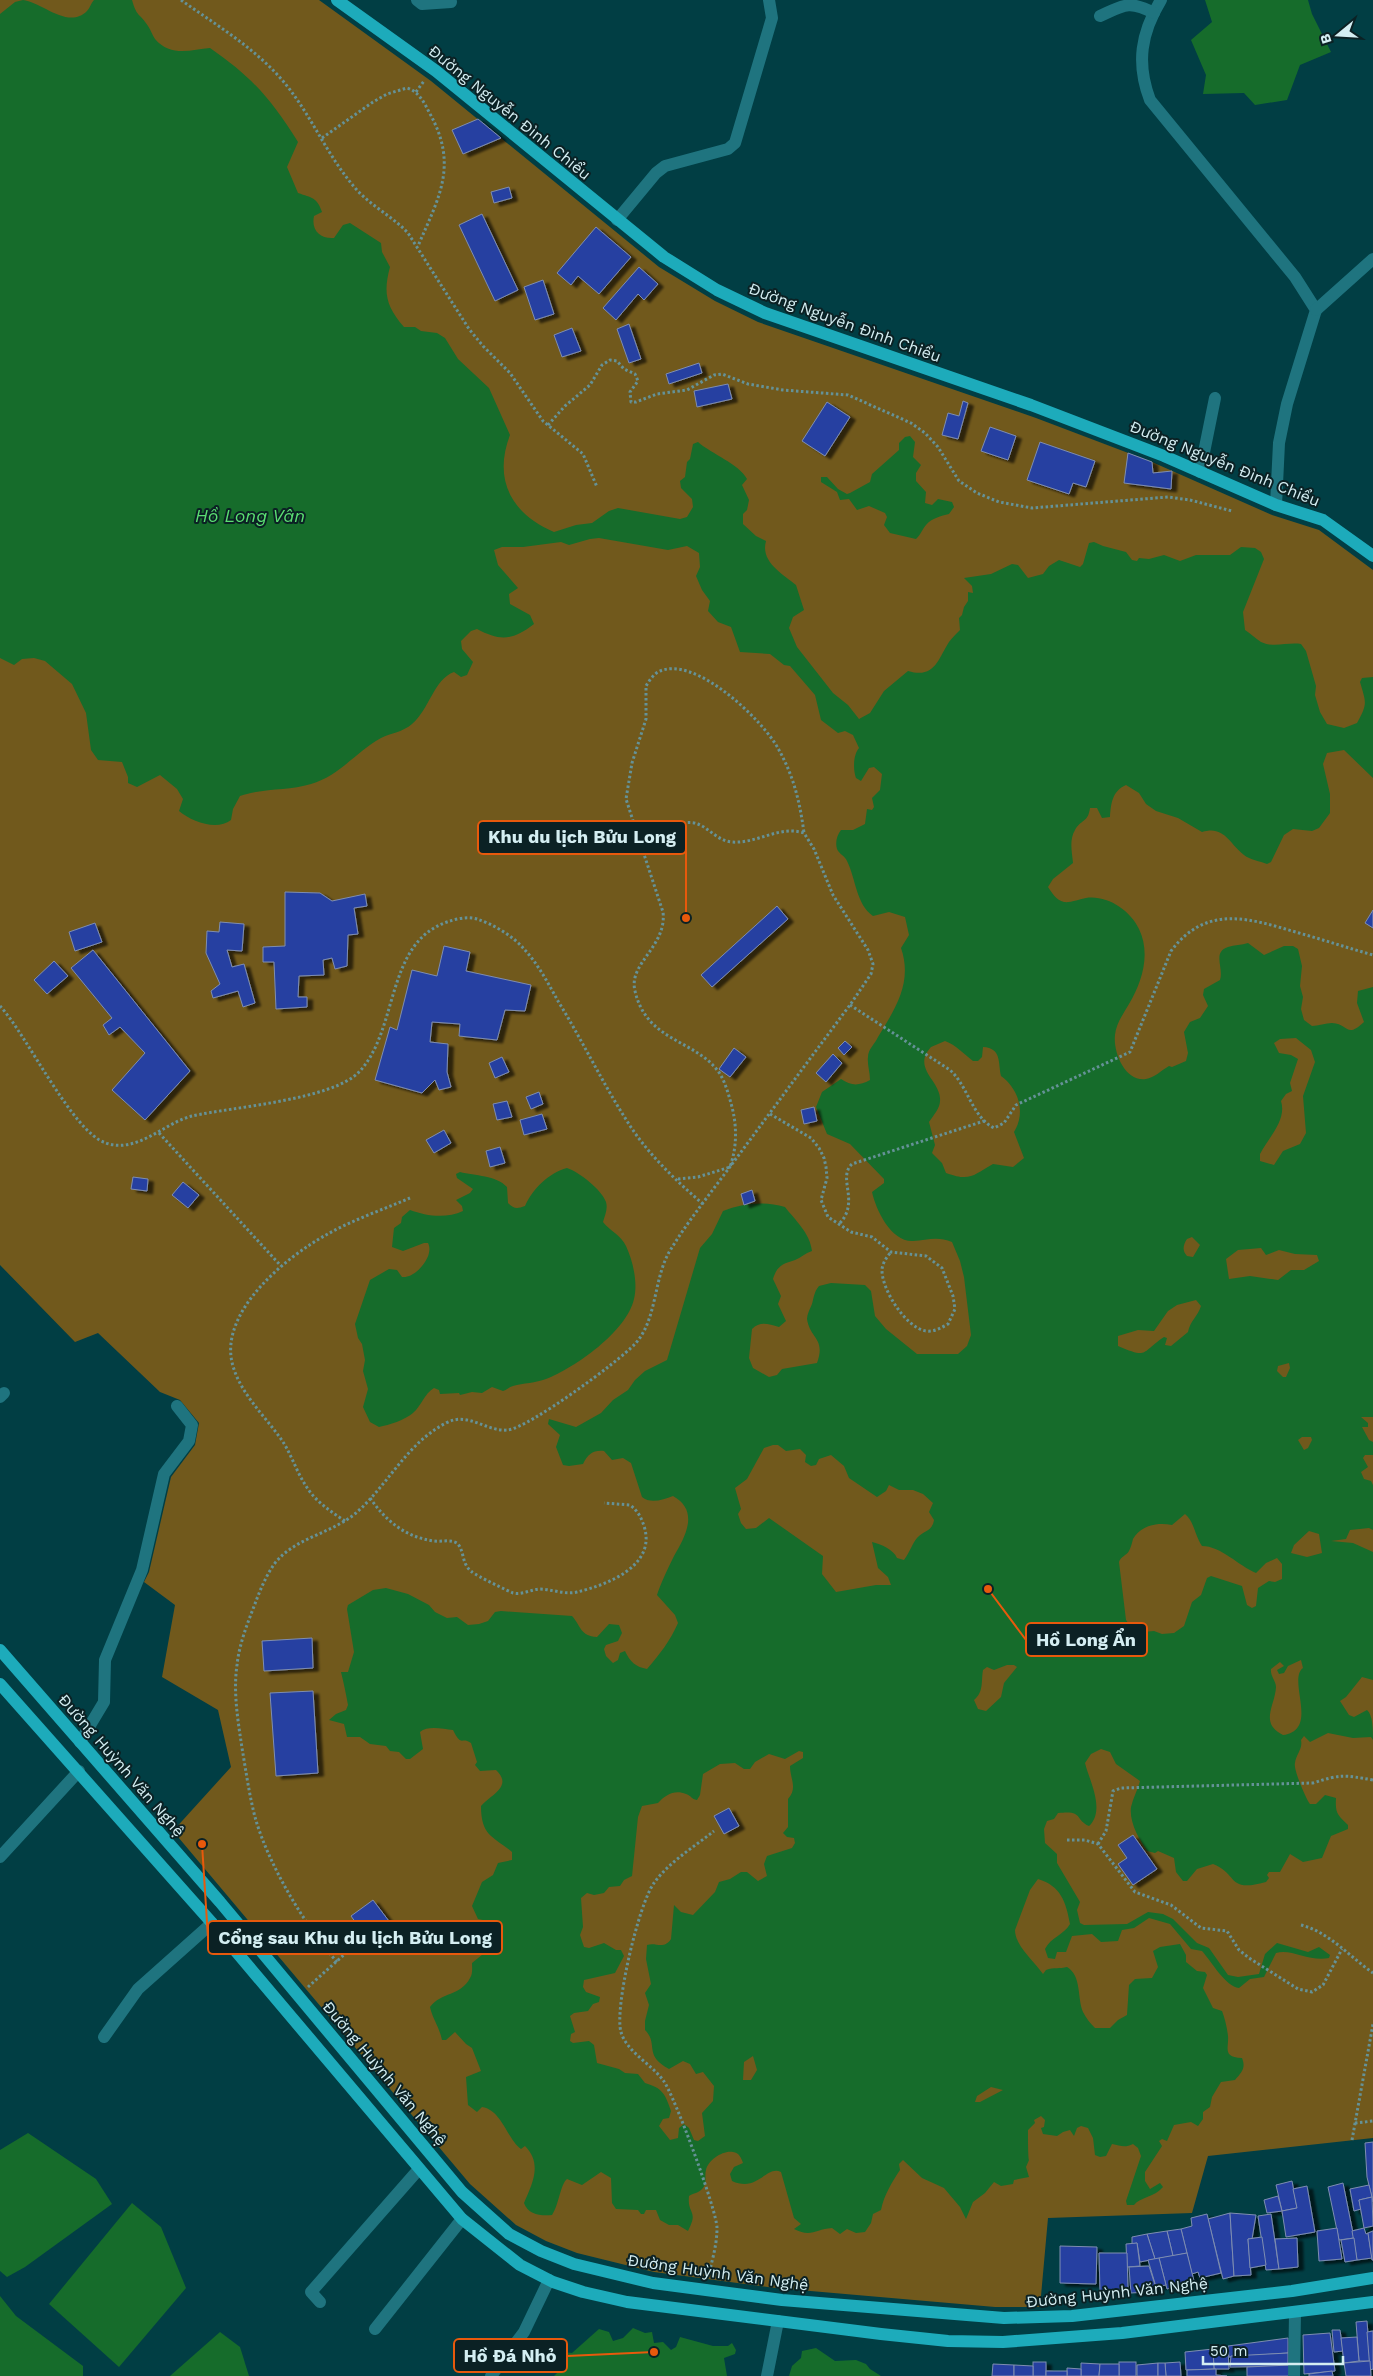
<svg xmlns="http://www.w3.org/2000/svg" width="1373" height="2376" viewBox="0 0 1373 2376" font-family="'Work Sans',sans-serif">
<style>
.green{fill:#71591c}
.water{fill:#166c2b;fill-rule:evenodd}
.building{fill:#2641a1;stroke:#7e8db1;filter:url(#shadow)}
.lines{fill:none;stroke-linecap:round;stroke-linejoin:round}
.path{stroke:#659297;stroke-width:3;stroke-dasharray:2.5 2.5;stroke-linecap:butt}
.minor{stroke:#1f747f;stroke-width:12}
.major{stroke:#1dabbb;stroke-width:12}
.labels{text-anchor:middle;stroke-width:4;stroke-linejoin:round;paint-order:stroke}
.street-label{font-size:16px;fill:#d4eef2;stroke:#0b2124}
.water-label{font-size:18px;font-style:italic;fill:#5bdf72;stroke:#0b2124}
.leader{fill:none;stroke:#e8590c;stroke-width:2}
.callout-dot{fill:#e8590c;stroke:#0b2124;stroke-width:2}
.callout{fill:#0b2124;stroke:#e8590c;stroke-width:2}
.callout-label{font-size:18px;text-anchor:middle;font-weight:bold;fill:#d4eef2}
</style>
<defs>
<filter id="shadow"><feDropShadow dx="5.5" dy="3" stdDeviation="1" flood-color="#0009"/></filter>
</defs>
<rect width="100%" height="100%" fill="#013e44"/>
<path class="green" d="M0,0H319L431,81L659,267L715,301L758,322L1036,418L1152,462L1272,515L1319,530L1373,570V2138L1208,2156L1192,2213L1048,2218L1040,2307H995L776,2288L654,2272L577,2253L546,2241L516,2225L470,2184L173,1831L231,1767L218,1710L162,1677L175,1605L144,1582L149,1572L171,1477L195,1445L199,1423L180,1400L160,1392L98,1333L75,1342L0,1265Z"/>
<g class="water">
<path d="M23,0C42,2 68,30 87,11C90,8 91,3 94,0H132C137,18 140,13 148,26C151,30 152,35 155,39C170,57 191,50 210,48C252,77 271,99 298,142L287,167L298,193C312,198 317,197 322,212L314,216C311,230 320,239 334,238L343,225L350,223L381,243L382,252L390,267C383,293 386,306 404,327H415L421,331L437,333L445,338L458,359L489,388L510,435C493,479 511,514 554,532L576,525L592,523L609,511L618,508L680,519L687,517L693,507L692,499L681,488L680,481L685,477L687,462L690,459L693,444L698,442C713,455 738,463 747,479L742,485L749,500L747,510L743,514V524L756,536L766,541C760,562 783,574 796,585L804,610L793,617L789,628L797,647L833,693L848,705L859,719L870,713L884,691L908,671C935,679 938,659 949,642C952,638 956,634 960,630L959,618L962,615L964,607L968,601V592L973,593L972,586L964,578L991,574L1012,564L1018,565L1028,578L1043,574L1049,566L1059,560L1080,567L1083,564L1089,543L1094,542L1103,546L1126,552L1132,560L1137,561L1139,558L1149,559L1164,555L1180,561L1196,555H1230L1241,547L1255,548L1261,552L1264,559L1243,612L1245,630C1250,633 1256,639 1261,642C1273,648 1288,642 1301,644L1306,651L1316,686L1315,695L1320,712L1327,724L1344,728L1357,723C1368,703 1366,703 1360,682L1362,678L1373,677V778L1344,750L1327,753L1323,764L1330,794V813L1319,828L1312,831L1293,829L1284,835L1271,862L1267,864C1260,861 1250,860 1244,855C1229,843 1224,825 1202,832L1178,818L1156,811L1146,804L1139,793L1126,785C1112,791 1111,804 1110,817L1102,818L1097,808H1090C1088,823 1081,819 1075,830C1069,840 1072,852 1073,863L1053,879L1048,887C1052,893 1056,900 1064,902C1070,903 1080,899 1086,898C1107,895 1130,910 1139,929C1151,954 1142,982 1129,1004C1123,1014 1116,1024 1115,1035C1113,1052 1125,1082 1146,1079C1154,1078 1162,1070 1169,1066L1172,1067L1186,1061L1188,1053L1184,1032L1190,1022L1200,1018L1208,1006L1203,995L1204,989L1220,980C1224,968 1212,952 1228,947C1234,945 1242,945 1248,943L1264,955L1284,946H1293L1298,949L1302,966L1300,986L1303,997L1301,1009L1304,1020L1312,1026C1318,1026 1326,1023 1332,1023C1349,1024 1346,1039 1364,1022L1357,1003L1358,991L1373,987V1417H1361L1368,1423V1427H1362L1369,1440L1373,1442V1455H1365L1363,1458L1368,1467L1361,1472L1364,1479L1371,1481L1373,1485V1530L1369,1528L1350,1530L1346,1539L1331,1541L1353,1543L1373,1552V1680L1362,1677L1346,1697L1340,1701L1349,1715L1354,1717L1367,1710C1373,1715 1373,1730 1373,1740L1371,1737L1353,1738L1328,1733L1310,1742L1304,1736L1301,1740C1303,1749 1296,1754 1295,1763C1293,1769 1306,1799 1310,1804H1316L1325,1795L1336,1798C1335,1814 1338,1815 1348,1825V1829L1331,1836L1322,1858L1303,1862L1290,1854L1280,1872H1269L1267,1875L1269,1878L1266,1882C1226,1893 1239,1874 1213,1864L1197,1869L1187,1881H1183L1176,1872L1174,1858L1158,1851L1155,1853L1147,1851C1139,1839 1129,1822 1131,1807C1133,1798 1138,1789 1140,1781L1116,1764L1110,1752L1101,1749L1091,1754L1085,1763C1089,1780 1106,1810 1089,1826C1074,1819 1084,1810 1058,1813L1054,1819L1047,1821L1044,1829L1045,1843L1057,1854V1863L1080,1902L1077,1910L1080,1923L1084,1925L1127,1924L1148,1912L1163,1914L1173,1919L1197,1943L1209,1948L1228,1975L1238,1977L1259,1974L1265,1954L1277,1943L1308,1952L1319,1947L1330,1955L1329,1958C1309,1962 1291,1948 1276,1953L1264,1977L1250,1979L1239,1988C1226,1987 1211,1961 1202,1951L1191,1949L1170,1924L1149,1918L1134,1928L1122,1930L1118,1941L1101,1942L1092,1934L1072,1936L1066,1952H1057L1055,1959L1048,1958L1045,1949C1051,1937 1064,1935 1070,1924C1066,1902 1061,1886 1038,1879L1030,1890L1015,1930C1015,1946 1034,1961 1043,1974L1046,1970C1054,1967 1060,1969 1067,1967C1082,1976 1077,1998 1083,2012C1086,2018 1090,2023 1095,2028H1110L1118,2020L1127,2015L1129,1985L1135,1979L1152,1978L1158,1967L1153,1951L1160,1947L1180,1944L1186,1955V1962L1197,1971L1205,1972L1207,1975L1203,1988L1213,2008L1222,2011C1225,2019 1227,2027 1228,2036C1229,2048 1222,2057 1242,2058C1246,2068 1242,2072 1235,2080L1221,2082L1212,2097L1210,2107L1203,2112V2119L1198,2126L1191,2122L1174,2125L1167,2141L1162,2139L1159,2141L1162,2146L1145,2172V2181L1150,2189L1160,2183L1163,2187C1155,2197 1140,2197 1134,2205H1127L1126,2201L1141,2156L1138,2148L1133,2144C1125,2148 1121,2146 1112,2144L1106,2156L1100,2157L1095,2155L1093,2138L1088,2128L1081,2126L1077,2128L1074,2136L1070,2130L1063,2132L1057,2136L1043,2134L1041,2128L1044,2127L1045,2120L1041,2116L1034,2120L1035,2123L1028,2130C1028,2135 1028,2158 1029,2160L1026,2167L1029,2177L1014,2180L1013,2184L1001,2186L994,2182L985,2193L973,2202L966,2219L960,2207L944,2188L922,2178L903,2160L899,2164L900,2170C892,2182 884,2195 881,2210L873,2214L871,2223L865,2232L856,2233L847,2229L840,2234L832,2228C816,2229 811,2238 794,2229L801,2224L794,2218L781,2172C766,2165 758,2193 732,2181L730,2174L734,2167L743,2163C741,2157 739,2153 733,2152C723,2150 708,2160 706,2170C704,2177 708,2183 702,2189C699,2193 693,2193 689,2196C687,2215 699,2210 688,2231L678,2225H669L660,2220L656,2210H646L644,2214H641L638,2210L616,2209L612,2203L611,2178L601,2172L582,2185L567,2179C560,2185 559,2205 552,2215C541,2216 528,2215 524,2203C532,2184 543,2164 525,2146L521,2149C507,2139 502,2110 482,2107L477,2112L468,2105L466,2077L481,2071L472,2048L466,2044L455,2032L446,2040H442C439,2026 433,2020 430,2007C441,1992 461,1996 470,1978C473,1974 472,1967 472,1963L488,1950L484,1936L496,1932L497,1928L493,1922L478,1919L472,1906L482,1882L493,1875L498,1863L512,1860V1852C493,1836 481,1836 481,1806C492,1794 513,1786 496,1770L480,1771L475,1765L477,1762L471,1743C461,1736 462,1748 453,1730C443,1729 428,1725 420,1732L423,1749L410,1759H406L399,1752L390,1751L386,1746L370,1744L360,1737H347L344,1724L329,1720L336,1714L346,1710L348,1705C346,1694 344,1684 341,1672H348L354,1652L347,1609L348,1605L373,1590L386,1588L408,1594L429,1605L435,1612L447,1618L457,1617L468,1625L479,1624L488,1621L495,1612L501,1611L572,1616C581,1626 580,1636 597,1637L609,1624L619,1625L622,1633L618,1641L606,1645L604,1649L606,1656L613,1663L618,1660L620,1653L625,1651C630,1662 636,1667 647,1669C660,1654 670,1641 678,1623L675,1615L657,1595C661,1583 668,1568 674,1556C685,1537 700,1511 673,1496C663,1500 650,1504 642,1497L631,1463L623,1458L612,1460L604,1451C593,1450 588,1454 583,1464L569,1466L563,1465L556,1447L560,1435L548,1424L549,1419L576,1427L601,1413L613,1400L628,1390L635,1380L645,1371L667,1360L700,1248L712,1234L723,1211C743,1203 764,1201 785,1207C795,1220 810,1233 812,1251C805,1253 801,1258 795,1260C782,1264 777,1266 773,1279L781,1296L778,1304L786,1321L779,1327C768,1324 760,1321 752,1329L749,1358L753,1368L769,1377L777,1375L782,1369L817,1363C826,1338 810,1339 807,1319C807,1314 810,1309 812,1304C814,1297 814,1292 819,1286L831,1283L865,1285L871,1291L875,1316L886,1329L917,1354H958L967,1346L971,1335L964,1277L960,1261L952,1242C938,1236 927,1240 913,1241C891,1242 876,1210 872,1192L884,1183V1179L850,1144L827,1134L816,1107L822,1092L841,1079C851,1086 859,1086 870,1080C870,1072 867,1064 868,1057C868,1049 875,1044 878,1037C895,1009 913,983 901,948L909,935L905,917L889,912L873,916C856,904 856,879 847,861C845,856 839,854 837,849C835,842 837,835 841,830H853L865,824L867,809L872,810L874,807L872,798L880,790L882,774L874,767L869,768L861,781L856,778C853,770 853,755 859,748L853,735L845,731L838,733L821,720L815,695L790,666L784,665L770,654L740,652L731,627L718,622L708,611L710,601L702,590L696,576L700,567L699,553L687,546L668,550L599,538L590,539L569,545L561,542L523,547H502L494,550L498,565L518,588L509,594L510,604L530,615L534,624C512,641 500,641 477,629L471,631L461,641L462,649L473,662L467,675L461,677L454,672C434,679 429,710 412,724C403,732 391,733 381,738C356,752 339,776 311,784C288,791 263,788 240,796L233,809L231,820C217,831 192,822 179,811L183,799L177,789L160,775L137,787L128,783V777L122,762L98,760L91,750L86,713L72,684L45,661L34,658L22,659L14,665L0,658V14L15,2ZM1296,1038L1311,1050L1315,1062L1303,1096L1306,1133L1300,1144L1283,1151L1274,1165L1260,1161V1154C1269,1137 1287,1120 1281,1101L1286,1094L1292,1091L1290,1083L1298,1059L1291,1055L1279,1053L1274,1043L1280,1039ZM945,1041C956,1045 964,1054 973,1061H978L982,1057L983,1047C1002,1048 998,1063 1001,1076C1019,1089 1026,1113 1014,1132L1024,1158L1013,1167L993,1164C973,1175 971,1182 946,1173L942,1163L932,1153L935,1145L929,1122C933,1116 940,1108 940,1101C942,1081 911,1069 931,1047ZM1192,1237L1200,1245L1193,1257L1187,1256C1182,1251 1183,1245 1187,1239ZM1261,1248L1266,1255L1279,1250L1295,1254L1317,1255L1319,1261L1304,1270H1291L1278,1280L1250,1276L1229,1279L1226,1259L1238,1250ZM1196,1300L1201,1306C1198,1316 1190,1321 1188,1332L1171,1346L1165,1345L1167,1338L1164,1337C1140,1353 1149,1359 1118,1346V1336L1138,1330L1154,1331L1168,1311L1177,1305ZM1289,1363L1290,1368L1286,1377H1283L1277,1371L1278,1366ZM1302,1437H1311L1312,1440L1308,1448L1304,1450L1298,1440ZM773,1445H778L786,1451L800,1449L806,1455L805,1462L811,1466L816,1465L819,1459L831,1455L844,1466L849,1478L877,1497L886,1491L889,1485L899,1490H913L923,1494L933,1503L929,1512L934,1520C932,1532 924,1530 917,1538C912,1544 910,1552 904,1560L897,1558C894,1550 881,1544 872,1542L878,1568L888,1577L891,1585H876L836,1592L822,1574L823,1556L769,1518L756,1528L746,1529L741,1523L738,1514L741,1509L735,1488L747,1479L764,1448ZM1185,1514C1194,1521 1195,1536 1202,1546C1221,1546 1239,1566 1256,1573L1266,1563L1277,1558L1282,1564V1579L1275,1582L1269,1581L1258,1588L1256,1606L1252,1608L1247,1605L1242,1586L1211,1576L1207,1578L1201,1595L1192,1602L1184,1626L1174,1633L1162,1634L1154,1631L1143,1632L1132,1628L1126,1620L1119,1562C1121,1556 1126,1556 1129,1551C1131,1547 1132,1543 1133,1539C1141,1525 1158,1522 1172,1525ZM1309,1531L1319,1534L1322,1553L1307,1557L1291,1553L1294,1545ZM1301,1660L1303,1668C1287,1680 1320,1730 1283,1735C1259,1723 1275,1706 1276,1687C1276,1681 1270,1676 1271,1669L1280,1662L1284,1666L1277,1670L1279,1674L1284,1673L1288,1666ZM1007,1665H1014L1017,1667L1004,1683L1001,1697L986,1711L978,1709L974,1700C984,1692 981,1681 983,1670L987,1667L994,1670ZM799,1751L803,1752V1758L790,1766C790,1779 798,1788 788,1799V1827L783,1833L787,1837L794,1838L795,1843L792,1848L767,1856L764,1864L767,1876L758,1881L747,1872H741L730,1879L719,1882L715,1892L693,1915L681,1912L674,1905L671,1939C664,1950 656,1942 647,1945L646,1959L651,1984L645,1993L649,2005L645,2021V2030C659,2044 643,2055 669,2069L683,2061L690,2064L696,2074L703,2072L714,2086L713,2101L702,2113L705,2136L698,2141L694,2140L689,2128L684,2124L679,2128L678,2138L670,2140L659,2126L663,2119L669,2118L671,2111C665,2093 662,2088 645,2083L638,2074L625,2073L619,2069L597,2063L594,2045L589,2041L573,2043L570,2041L571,2034L575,2032L570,2016L574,2013L588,2011L593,2004L599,2002L600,1997L586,1992L583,1987L584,1980L615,1973L624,1956L621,1950H616L604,1943L589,1948L584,1947L580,1935L583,1927L581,1898L587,1893L594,1895L604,1893L609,1887L620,1886L624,1880L632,1876L638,1817L642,1806L658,1803C665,1795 675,1789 686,1794C692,1796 691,1799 697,1800L700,1795L703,1774L720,1764L735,1763L744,1769H750L755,1762L769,1754L785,1759ZM753,2056L757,2070L751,2080H743L744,2062ZM991,2087L1003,2090L980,2102H975L977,2096Z"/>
<path d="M1205,0H1308L1312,14L1331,52L1300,65L1287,100L1255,105L1244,93L1203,94L1206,75L1191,40L1212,22Z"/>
<path d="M910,436L915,442L913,457L921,465L916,473V481L926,492L925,503L932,505L938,499L952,502L954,507L949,514C941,516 932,518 926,525C922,530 921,534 916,539L890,533L884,525L887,517L885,513L869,506L857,510L849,499L840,500L837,492L821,482V477H827L838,489L847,494L850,493L870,482L872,474L899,450V443L905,437Z"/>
<path d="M567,1168C579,1172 602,1190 606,1202C608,1209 605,1215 603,1222C610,1231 621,1235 626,1246C633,1261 638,1283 634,1299C627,1331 575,1368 546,1379C536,1383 523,1383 513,1386C509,1387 507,1390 503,1391L492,1387L482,1393L472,1392L460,1395L459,1393L440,1394L439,1390L434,1388C424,1394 422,1405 413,1413C405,1420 389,1425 379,1427L370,1422L363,1407L368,1389L363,1371L365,1360L362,1344L358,1338L355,1324L370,1280L389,1269L397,1270L402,1277C415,1279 435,1256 428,1243H424L403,1251L392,1247L394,1228L401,1223L402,1217L410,1210C426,1216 446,1219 463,1211L462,1206L456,1200L470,1193L473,1189L457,1178L456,1174L460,1172C475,1176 496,1175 507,1187L508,1203C514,1209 517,1209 525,1206C533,1188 549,1173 567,1168Z"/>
<path d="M28,2133L96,2179L112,2204L25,2267L7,2277L0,2271V2150Z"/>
<path d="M132,2203L161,2227L186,2288L119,2367L49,2304Z"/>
<path d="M0,2296L16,2316L83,2366V2376H0Z"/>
<path d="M633,2328L645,2333L652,2332L654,2343L663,2342L671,2350L676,2347L680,2337L713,2346H728L732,2343L736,2350L735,2354L724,2358L727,2376H554L566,2364L563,2352L572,2353L599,2329L609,2332L613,2341L623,2338Z"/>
<path d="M220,2332L240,2347L249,2376H170Z"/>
<path d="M816,2348L835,2361L856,2360L866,2364L870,2369L881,2376H789L792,2366L801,2358L802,2351Z"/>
</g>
<g class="building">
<path d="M478,119L501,138L463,154L452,130Z"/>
<path d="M509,187L512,198L494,203L491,192Z"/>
<path d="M482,214L518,290L495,301L459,225Z"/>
<path d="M596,227L631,257L599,294L578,276L571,285L557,273Z"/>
<path d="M639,267L658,284L644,300L638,294L616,320L603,308Z"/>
<path d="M543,280L554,314L535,320L524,287Z"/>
<path d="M629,324L641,359L629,363L617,329Z"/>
<path d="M572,328L581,351L562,357L554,335Z"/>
<path d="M699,363L702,373L669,384L666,374Z"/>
<path d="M728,384L732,399L697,407L694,391Z"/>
<path d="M963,401L968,403L958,439L942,435L948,413L959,416Z"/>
<path d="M827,402L850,417L825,456L802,441Z"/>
<path d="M990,427L1016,436L1008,460L981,451Z"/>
<path d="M1040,442L1095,461L1086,487L1073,483L1069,494L1027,480Z"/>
<path d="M1128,453L1152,462L1153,473L1172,471L1171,489L1124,483Z"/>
<path d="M285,892L320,893L332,901L365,894L367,906L354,908L358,934L348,935L347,966L335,969L332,958L323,960L324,975L299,976L298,997H307V1007L276,1009L274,962H263V947L285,946Z"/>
<path d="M777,906L788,919L712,987L701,975Z"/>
<path d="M1373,910V928L1365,923Z"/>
<path d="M220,922L244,924L242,951L227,950L232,967L244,964L255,1003L243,1007L238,991L213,998L211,991L220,984L206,953L207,931L219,932Z"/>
<path d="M95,923L102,942L75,951L69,932Z"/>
<path d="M444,946L470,952L466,971L531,985L525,1011L505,1010L497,1040L459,1036L460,1024L432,1022L430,1042L448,1044L447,1072L451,1087L439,1090L435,1080L422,1093L375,1080L390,1027L397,1030L412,970L437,976Z"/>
<path d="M93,950L190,1071L145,1120L112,1090L145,1053L120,1027L109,1035L103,1025L112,1018L71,968Z"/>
<path d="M54,961L68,976L47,994L34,980Z"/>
<path d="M845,1041L852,1047L844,1055L838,1048Z"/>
<path d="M734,1048L746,1057L730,1077L719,1069Z"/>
<path d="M833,1054L842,1063L826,1082L816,1073Z"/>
<path d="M502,1057L509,1072L495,1078L489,1063Z"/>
<path d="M539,1092L543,1104L531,1109L526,1097Z"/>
<path d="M507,1101L512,1117L497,1120L493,1104Z"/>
<path d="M814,1107L817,1121L804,1124L801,1110Z"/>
<path d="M542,1114L547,1129L524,1135L520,1120Z"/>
<path d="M444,1130L451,1143L434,1153L426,1140Z"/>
<path d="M500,1147L505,1163L490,1167L486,1151Z"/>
<path d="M133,1177L148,1179L147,1191L131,1189Z"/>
<path d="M183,1182L199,1195L188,1208L172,1195Z"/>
<path d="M752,1190L755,1201L744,1205L741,1194Z"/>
<path d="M312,1638L313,1668L264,1671L262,1641Z"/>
<path d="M313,1691L318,1773L276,1776L270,1693Z"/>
<path d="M729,1808L739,1826L724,1834L714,1816Z"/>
<path d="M1133,1835L1157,1869L1133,1885L1118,1864L1127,1858L1118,1845Z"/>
<path d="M373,1900L398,1933L375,1950L351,1916Z"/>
<path d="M1373,2142V2202L1367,2177L1365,2143Z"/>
<path d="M1292,2181L1297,2208L1282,2211L1276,2185Z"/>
<path d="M1343,2183L1354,2238L1339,2240L1328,2187Z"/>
<path d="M1369,2185L1372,2197L1359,2200L1361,2209L1354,2211L1350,2189Z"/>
<path d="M1307,2186L1315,2232L1286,2237L1282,2211L1297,2208L1293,2189Z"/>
<path d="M1278,2196L1282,2211L1267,2213L1264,2200Z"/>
<path d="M1372,2197L1373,2226L1364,2228L1359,2200Z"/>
<path d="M1230,2213L1234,2276L1223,2279L1208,2219Z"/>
<path d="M1230,2213L1256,2215L1252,2239H1248L1251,2275L1234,2276Z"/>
<path d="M1207,2214L1221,2273L1200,2278L1198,2272L1192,2274L1181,2229L1192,2226L1191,2218Z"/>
<path d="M1271,2214L1279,2269L1266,2270L1258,2216Z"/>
<path d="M1337,2228L1342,2259L1319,2261L1317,2231Z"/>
<path d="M1364,2228L1366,2234L1368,2233L1372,2258L1357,2260L1352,2231Z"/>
<path d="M1181,2229L1187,2253L1173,2256L1167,2231Z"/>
<path d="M1167,2231L1173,2256L1155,2259L1147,2234Z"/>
<path d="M1373,2231V2260H1372L1368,2233Z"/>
<path d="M1147,2234L1155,2259L1140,2262L1137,2243L1132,2244V2237Z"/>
<path d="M1262,2237L1266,2265L1250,2268L1248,2239Z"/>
<path d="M1297,2238L1298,2267L1279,2269L1275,2239Z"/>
<path d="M1354,2238L1357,2260L1345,2262L1341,2240Z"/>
<path d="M1137,2243L1140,2266L1127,2267L1126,2244Z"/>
<path d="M1060,2246L1097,2247L1096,2284L1060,2283Z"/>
<path d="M1099,2253H1127L1128,2289L1100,2291Z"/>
<path d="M1187,2253L1194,2281L1167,2289L1159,2258Z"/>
<path d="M1159,2258L1166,2285L1156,2287L1148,2260Z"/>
<path d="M1149,2266L1157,2291L1131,2293L1129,2267Z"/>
<path d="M1367,2321L1370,2361H1359L1356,2322Z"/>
<path d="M1332,2330H1340L1343,2351L1334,2352Z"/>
<path d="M1373,2331V2369L1370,2370L1367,2332Z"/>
<path d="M1330,2333L1335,2371L1304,2374L1303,2335Z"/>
<path d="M1357,2337L1359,2361L1344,2363L1341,2338Z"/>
<path d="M1288,2338V2353L1229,2357L1228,2346Z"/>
<path d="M1228,2348L1229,2369H1214L1213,2349Z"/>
<path d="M1213,2349L1214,2369L1186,2370L1185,2352Z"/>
<path d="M1288,2353V2366L1230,2367L1231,2356Z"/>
<path d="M1370,2361L1371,2376H1346L1344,2363Z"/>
<rect x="1033" y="2362" width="13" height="14"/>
<rect x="1119" y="2362" width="17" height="14"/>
<path d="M1180,2362L1181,2376H1166L1165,2363Z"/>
<path d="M1081,2363L1100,2364L1099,2376H1081Z"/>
<path d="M1158,2363V2376H1137V2365Z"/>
<path d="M1158,2363H1165L1166,2376H1158Z"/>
<path d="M993,2364L1014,2365V2376H992Z"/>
<path d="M1100,2364H1119V2376H1099Z"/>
<path d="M1014,2365L1033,2366V2376H1014Z"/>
<path d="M1290,2365V2376H1247V2367Z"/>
<path d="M1067,2368L1081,2369V2376H1067Z"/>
<path d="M1216,2369V2375L1227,2376H1187V2370Z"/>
<rect x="1046" y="2371" width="21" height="5"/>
<path d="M1332,2371L1333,2376H1309V2374Z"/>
</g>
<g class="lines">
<g class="path">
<path d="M181,0C216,25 255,48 283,81C311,114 327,156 356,189C371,206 392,216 408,233L469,329L483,346L510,373L543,421L583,454L597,487"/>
<path d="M416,92L424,81"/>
<path d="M322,138L373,102L387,94L407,88C418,91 424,102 429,112C459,165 439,197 418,246"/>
<path d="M548,425L565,406L590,385L602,365L610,360L617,361L624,369L635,374L638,381L630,392L631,402H636L657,394L687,390L714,375L722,374L748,384L783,390L848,395L911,423L925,433L938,447L959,481L977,493L999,502L1032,508L1168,497L1190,500L1232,511"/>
<path d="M638,836L626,799L632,763L646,719V686C649,681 653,675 658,672C694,653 764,721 779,750C794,777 800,803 804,833"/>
<path d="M850,1005L950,1070C968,1086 972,1117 994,1128L1004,1123L1016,1105L1130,1052L1171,951C1207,903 1251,919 1299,933C1324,940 1348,948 1373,955"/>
<path d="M0,1006C27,1035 73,1133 106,1143C137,1154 164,1123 192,1116C232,1107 332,1100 359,1072C399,1030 385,943 447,922C456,919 467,916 477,919C493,924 513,936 524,949C538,964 548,983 558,1001C582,1040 602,1082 627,1121C646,1152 675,1180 703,1204"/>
<path d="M770,1114L811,1138L819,1148L824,1158L826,1167L827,1178L821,1200L828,1217L851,1232L872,1237L891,1252L926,1256L942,1268L953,1296L955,1309L948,1324C941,1328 934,1332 926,1331C906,1328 881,1289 882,1269C883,1262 887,1257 891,1252"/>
<path d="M159,1133L281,1266"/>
<path d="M840,1223C860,1201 837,1178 852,1164L984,1121"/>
<path d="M370,1498C386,1521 405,1537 434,1541C442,1542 450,1539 457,1543C465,1551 461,1564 472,1572C475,1575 510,1592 513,1593C522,1595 530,1590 539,1589C552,1589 564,1595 577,1592C607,1585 657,1566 644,1526C641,1517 638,1511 630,1505L604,1503"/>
<path d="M345,1521C330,1511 315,1501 306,1486C296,1471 291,1453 281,1439C264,1415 241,1394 233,1366C217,1313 286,1257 326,1235C352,1220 382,1210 410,1198"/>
<path d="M1067,1840H1085L1098,1844L1135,1892L1171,1905L1201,1928L1227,1931L1239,1950L1249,1958L1298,1989L1312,1992L1323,1985L1342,1949"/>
<path d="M1098,1844L1106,1831L1113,1791L1121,1788L1313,1783C1341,1774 1344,1775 1373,1780"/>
<path d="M1301,1925C1329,1932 1350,1957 1373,1973"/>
<path d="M337,1962C305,1926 268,1864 255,1817C249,1794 246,1771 242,1748C238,1721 233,1692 237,1665C239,1646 246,1627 253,1609C259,1593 265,1577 275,1563C296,1537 331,1534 356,1513C388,1485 407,1443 446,1423C468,1411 486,1432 508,1430C530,1427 618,1362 635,1344C658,1319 653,1277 671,1249C690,1218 714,1189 735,1160C773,1109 811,1057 850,1005L871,974L873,964L868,950L833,895L814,849L804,833C779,825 757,844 732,842C718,841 710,829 698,824C684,818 652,832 638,836L663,912C667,947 628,963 635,991C647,1043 697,1039 720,1074C726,1084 729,1096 732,1107C737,1127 737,1147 730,1167L698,1177L677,1179"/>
<path d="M308,1987L356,1944"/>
<path d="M1355,2123L1373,2121"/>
<path d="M1352,2140L1373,2024"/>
<path d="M708,2277C712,2261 717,2245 717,2228C717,2211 674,2094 663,2080C651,2064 626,2051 621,2032C614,2008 639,1903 654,1883C669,1862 694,1847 714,1831"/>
</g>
<g class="minor">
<path d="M417,0L422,4L451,2"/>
<path d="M1161,0C1141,33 1136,63 1150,100L1295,277L1316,310L1287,404L1279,443L1276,505"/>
<path d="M1100,16C1124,5 1129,0 1154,13"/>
<path d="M617,220L656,173L665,166L728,149L735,143L772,18L769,0"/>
<path d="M1316,310L1373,259"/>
<path d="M1200,472L1215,398"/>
<path d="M0,1397L4,1393"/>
<path d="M80,1742L104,1702L105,1660L142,1570L164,1474L189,1441L192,1425L177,1406"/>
<path d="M0,1857L79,1771"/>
<path d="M104,2037L138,1989L212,1923"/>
<path d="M320,2302L311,2292L419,2169"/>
<path d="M375,2329L462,2219"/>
<path d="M491,2376L524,2332L549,2280"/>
<path d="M767,2376L778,2321"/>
<path d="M1294,2376L1295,2313"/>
</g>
<g class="major">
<path d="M337,0L436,71L664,257L717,290L765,313L1031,405L1164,456L1276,505L1323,520L1373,556"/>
<path d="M0,1650L220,1902L462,2192L509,2234L541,2251L574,2264L653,2283L782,2300L1004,2318L1072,2316L1292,2291L1373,2278"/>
<path d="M0,1684L212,1923L462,2219L520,2265L553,2282L583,2292L627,2302L881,2334L948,2341L1003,2342L1122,2333L1373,2302"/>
</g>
</g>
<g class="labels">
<g class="street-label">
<text transform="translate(510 112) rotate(39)" y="6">Đường Nguyễn Đình Chiểu</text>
<text transform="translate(845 322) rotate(20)" y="6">Đường Nguyễn Đình Chiểu</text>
<text transform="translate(1225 463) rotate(22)" y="6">Đường Nguyễn Đình Chiểu</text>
<text transform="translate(122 1765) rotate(49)" y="6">Đường Huỳnh Văn Nghệ</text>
<text transform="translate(385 2073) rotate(50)" y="6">Đường Huỳnh Văn Nghệ</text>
<text transform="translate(718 2272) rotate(8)" y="6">Đường Huỳnh Văn Nghệ</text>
<text transform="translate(1117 2292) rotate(-6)" y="6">Đường Huỳnh Văn Nghệ</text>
</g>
<g class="water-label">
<text x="250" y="522">Hồ Long Vân</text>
</g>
</g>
<path class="leader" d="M686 918L686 837M988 1589L1026 1640M202 1844L208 1938M654 2352L567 2356"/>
<g class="callout-dot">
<circle cx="686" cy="918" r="5"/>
<circle cx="988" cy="1589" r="5"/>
<circle cx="202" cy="1844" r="5"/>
<circle cx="654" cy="2352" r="5"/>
</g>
<g class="callout">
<rect x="478" y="821" width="208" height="33" rx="5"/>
<rect x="1026" y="1623" width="121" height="33" rx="5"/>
<rect x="208" y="1921" width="294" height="33" rx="5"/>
<rect x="454" y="2339" width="113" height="33" rx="5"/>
</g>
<g class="callout-label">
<text x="582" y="843">Khu du lịch Bửu Long</text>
<text x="1086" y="1646">Hồ Long Ẩn</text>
<text x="355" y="1944">Cổng sau Khu du lịch Bửu Long</text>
<text x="510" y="2362">Hồ Đá Nhỏ</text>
</g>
<g transform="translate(1338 35) rotate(252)" stroke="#0b2124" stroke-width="4" paint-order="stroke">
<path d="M0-4L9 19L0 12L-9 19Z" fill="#d4eef2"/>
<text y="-8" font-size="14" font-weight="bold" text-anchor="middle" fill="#d4eef2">B</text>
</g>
<path d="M1203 2356v8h140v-8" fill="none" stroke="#d4eef2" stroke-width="2.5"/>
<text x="1210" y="2356" font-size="15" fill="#d4eef2" stroke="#0b2124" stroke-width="4" paint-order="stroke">50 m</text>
</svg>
